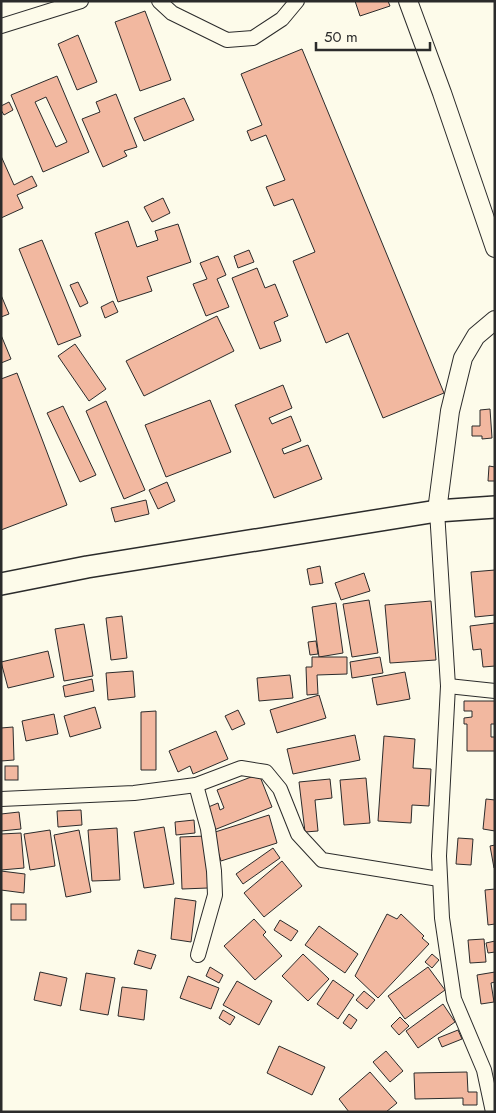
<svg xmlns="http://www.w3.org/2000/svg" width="496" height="1113" viewBox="0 0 496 1113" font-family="Jost,sans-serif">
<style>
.building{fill:#f2b8a0;stroke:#2b2b2b;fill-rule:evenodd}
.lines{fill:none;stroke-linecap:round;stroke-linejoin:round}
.minor-casing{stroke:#2b2b2b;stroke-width:16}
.tertiary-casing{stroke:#2b2b2b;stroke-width:20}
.primary-casing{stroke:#2b2b2b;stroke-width:24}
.minor{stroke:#fdfbea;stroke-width:14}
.tertiary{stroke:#fdfbea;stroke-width:18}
.primary{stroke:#fdfbea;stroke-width:21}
</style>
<rect width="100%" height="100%" fill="#fdfbea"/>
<g class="building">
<path d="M355,1H388L390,6L360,16Z"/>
<path d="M145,11L171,80L140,91L115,22Z"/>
<path d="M78,35L97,82L77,90L58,44Z"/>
<path d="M302,49L444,393L383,418L348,333L326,343L293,261L315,252L293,199L274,206L266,187L285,180L266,135L251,141L247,131L262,125L241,74Z"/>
<path d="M57,76L89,152L43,172L11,95ZM46,97L67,142L56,147L35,102Z"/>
<path d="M116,94L137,147L124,151L127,156L103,167L82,119L100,112L96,102Z"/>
<path d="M184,98L194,120L144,141L134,118Z"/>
<path d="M9,102L13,110L4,115L1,110V106Z"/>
<path d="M1,156L14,185L32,176L37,186L17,195L23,208L1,218Z"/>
<path d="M163,198L170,213L152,222L144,207Z"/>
<path d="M128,221L137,247L158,240L155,231L178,224L191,262L147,277L152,291L118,302L95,233Z"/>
<path d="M42,240L81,336L58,345L19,249Z"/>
<path d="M249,250L254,262L238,268L234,256Z"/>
<path d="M218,256L226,275L217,279L229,307L206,316L193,284L207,279L200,263Z"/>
<path d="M257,268L265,288L275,284L288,316L274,322L281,341L260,349L232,278Z"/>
<path d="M78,282L88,303L80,307L70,285Z"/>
<path d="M1,295L9,314L1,317Z"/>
<path d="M113,301L118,312L105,318L101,307Z"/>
<path d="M217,316L234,351L144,396L126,361Z"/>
<path d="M1,335L11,359L1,363Z"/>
<path d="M75,344L106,389L89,401L58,356Z"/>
<path d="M17,373L67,505L1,530V379Z"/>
<path d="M283,385L292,408L269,418L272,424L291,416L301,441L282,449L284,454L308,445L322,479L274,498L235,405Z"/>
<path d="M210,400L231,452L166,477L145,425Z"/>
<path d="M106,401L145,490L124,499L86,411Z"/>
<path d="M63,406L96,475L80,482L47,413Z"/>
<path d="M490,409L492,438L482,439V436H472V426H480V410Z"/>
<path d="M489,466L495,467V481H488Z"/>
<path d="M167,482L175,501L158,509L149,490Z"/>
<path d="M146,500L149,514L115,522L111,508Z"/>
<path d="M320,566L323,583L310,585L307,569Z"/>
<path d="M495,570V615L475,617L471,572Z"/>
<path d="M364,573L370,591L341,600L335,583Z"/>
<path d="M369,600L378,653L352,657L343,604Z"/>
<path d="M431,601L436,660L390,663L385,605Z"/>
<path d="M336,603L343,653L319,657L312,607Z"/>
<path d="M122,616L127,658L111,660L106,618Z"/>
<path d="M495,623V666L483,667L481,649L473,650L470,626Z"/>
<path d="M84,624L93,676L64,681L55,629Z"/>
<path d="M316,641L318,654L310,655L308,642Z"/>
<path d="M48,651L54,677L8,688L1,662Z"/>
<path d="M312,657H347V674L317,675L318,694L307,695L306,667H312Z"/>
<path d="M380,657L383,673L352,678L350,662Z"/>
<path d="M133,671L135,697L108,700L106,673Z"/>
<path d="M405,672L410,699L377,705L372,678Z"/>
<path d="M290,675L293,698L259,701L257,678Z"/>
<path d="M92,679L94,691L65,697L63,686Z"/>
<path d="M319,695L326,718L277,733L270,710Z"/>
<path d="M464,701H495V724H491V737H495V751H467V724H464V718L472,717V711H464Z"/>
<path d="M95,707L101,728L70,737L64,716Z"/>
<path d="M238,710L245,724L232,730L225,716Z"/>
<path d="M156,711V770H141V712Z"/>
<path d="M54,714L58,734L26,741L22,721Z"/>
<path d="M13,727L14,760L1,761V728Z"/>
<path d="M216,731L228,759L193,774L190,766L178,772L169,751Z"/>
<path d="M355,735L360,760L293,774L287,749Z"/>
<path d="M384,736L415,739L413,768L431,769L429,806L412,805L411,823L378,821Z"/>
<rect x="5" y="766" width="13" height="14"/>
<path d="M259,774L272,807L214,830L206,808L218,803L220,810L224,808L217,790Z"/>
<path d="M366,778L370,823L344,825L340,780Z"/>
<path d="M330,779L332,798L315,800L318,831L305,832L299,782Z"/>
<path d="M486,799L495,800V831L483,829Z"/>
<path d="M81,810L82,825L58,827L57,811Z"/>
<path d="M19,812L21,829L1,831V814Z"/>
<path d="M269,815L277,843L221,861L212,833Z"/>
<path d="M194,820L195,833L176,835L175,822Z"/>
<path d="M164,827L174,884L144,888L134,832Z"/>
<path d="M117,828L120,880L92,881L88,830Z"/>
<path d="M50,830L55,866L30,870L24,834Z"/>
<path d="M79,830L91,892L66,897L54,835Z"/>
<path d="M21,833L24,868L1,870V834Z"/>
<path d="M206,836L208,888L182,889L180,837Z"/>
<path d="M458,838L473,839L471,865L456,864Z"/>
<path d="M495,845V868H494L490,846Z"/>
<path d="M273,848L280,858L243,884L236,874Z"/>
<path d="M282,861L302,886L264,917L244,893Z"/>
<path d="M1,871L25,874L24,893L1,890Z"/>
<path d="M495,889V924L488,925L485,890Z"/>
<path d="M175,898L196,901L191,942L171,939Z"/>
<rect x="11" y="904" width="15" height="16"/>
<path d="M387,914L397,919L401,914L424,936L422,938L429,944L378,998L355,976Z"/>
<path d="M254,919L266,932L263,935L282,956L255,980L224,946Z"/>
<path d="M280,920L298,931L291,941L274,930Z"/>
<path d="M319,926L358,954L345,973L305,945Z"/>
<path d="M484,939L486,962L470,963L468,940Z"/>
<path d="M495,941V952L488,953L486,943Z"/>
<path d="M138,950L156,955L151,969L134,964Z"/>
<path d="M303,954L329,979L308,1001L282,976Z"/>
<path d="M432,954L439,960L432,968L425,962Z"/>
<path d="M210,967L223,975L219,983L206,976Z"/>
<path d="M428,967L445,990L405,1019L388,996Z"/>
<path d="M40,972L67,978L61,1006L34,1000Z"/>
<path d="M495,972V982L491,983L494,1002L481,1004L477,975Z"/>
<path d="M86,973L115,978L108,1015L80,1010Z"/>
<path d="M188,976L219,988L211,1009L180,998Z"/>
<path d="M333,980L354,995L338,1019L317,1004Z"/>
<path d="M237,981L272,1001L259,1025L223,1005Z"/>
<path d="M122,987L147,990L144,1020L118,1016Z"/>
<path d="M364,991L375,1000L367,1009L356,1000Z"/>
<path d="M443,1004L455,1022L418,1048L406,1031Z"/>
<path d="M223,1010L235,1017L230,1025L219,1018Z"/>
<path d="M349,1014L357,1020L351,1029L343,1023Z"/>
<path d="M400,1017L409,1026L399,1035L391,1026Z"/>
<path d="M458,1030L462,1039L442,1047L438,1038Z"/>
<path d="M279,1046L325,1067L312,1095L267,1073Z"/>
<path d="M386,1051L403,1071L390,1082L373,1062Z"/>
<path d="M370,1072L397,1103L386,1112H349L339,1099Z"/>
<path d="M467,1072L468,1092H477V1105H463V1098L415,1099L414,1073Z"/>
</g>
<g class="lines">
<defs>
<g id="minor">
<path d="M159,1L172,13L227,40L253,38L282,19L297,1"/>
<path d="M1,26L81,1"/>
<path d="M437,511L448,686L439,856L442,918L454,999L484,1070L493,1112"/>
<path d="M448,686L495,691"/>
<path d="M196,785L208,829L214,871L215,895L198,955"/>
<path d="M1,799L134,793L196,785L241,768L266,772L280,789L298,834L322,860L439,879"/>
</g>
<g id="tertiary">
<path d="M408,1L442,93L495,248"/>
<path d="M437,511L450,411L463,358L476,336L495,320"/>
</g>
<path id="primary" d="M1,584L87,567L437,511L495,507"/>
</defs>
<use href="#minor" class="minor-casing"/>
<use href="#tertiary" class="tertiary-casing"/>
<use href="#primary" class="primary-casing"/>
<use href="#minor" class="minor"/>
<use href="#tertiary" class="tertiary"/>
<use href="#primary" class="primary"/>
</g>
<rect width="496" height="1113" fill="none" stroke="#2b2b2b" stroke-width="5"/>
<path d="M316 42v8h114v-8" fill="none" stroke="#2b2b2b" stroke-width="2.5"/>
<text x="324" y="42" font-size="15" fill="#2b2b2b" stroke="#fdfbea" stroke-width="4" paint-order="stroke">50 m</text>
</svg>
